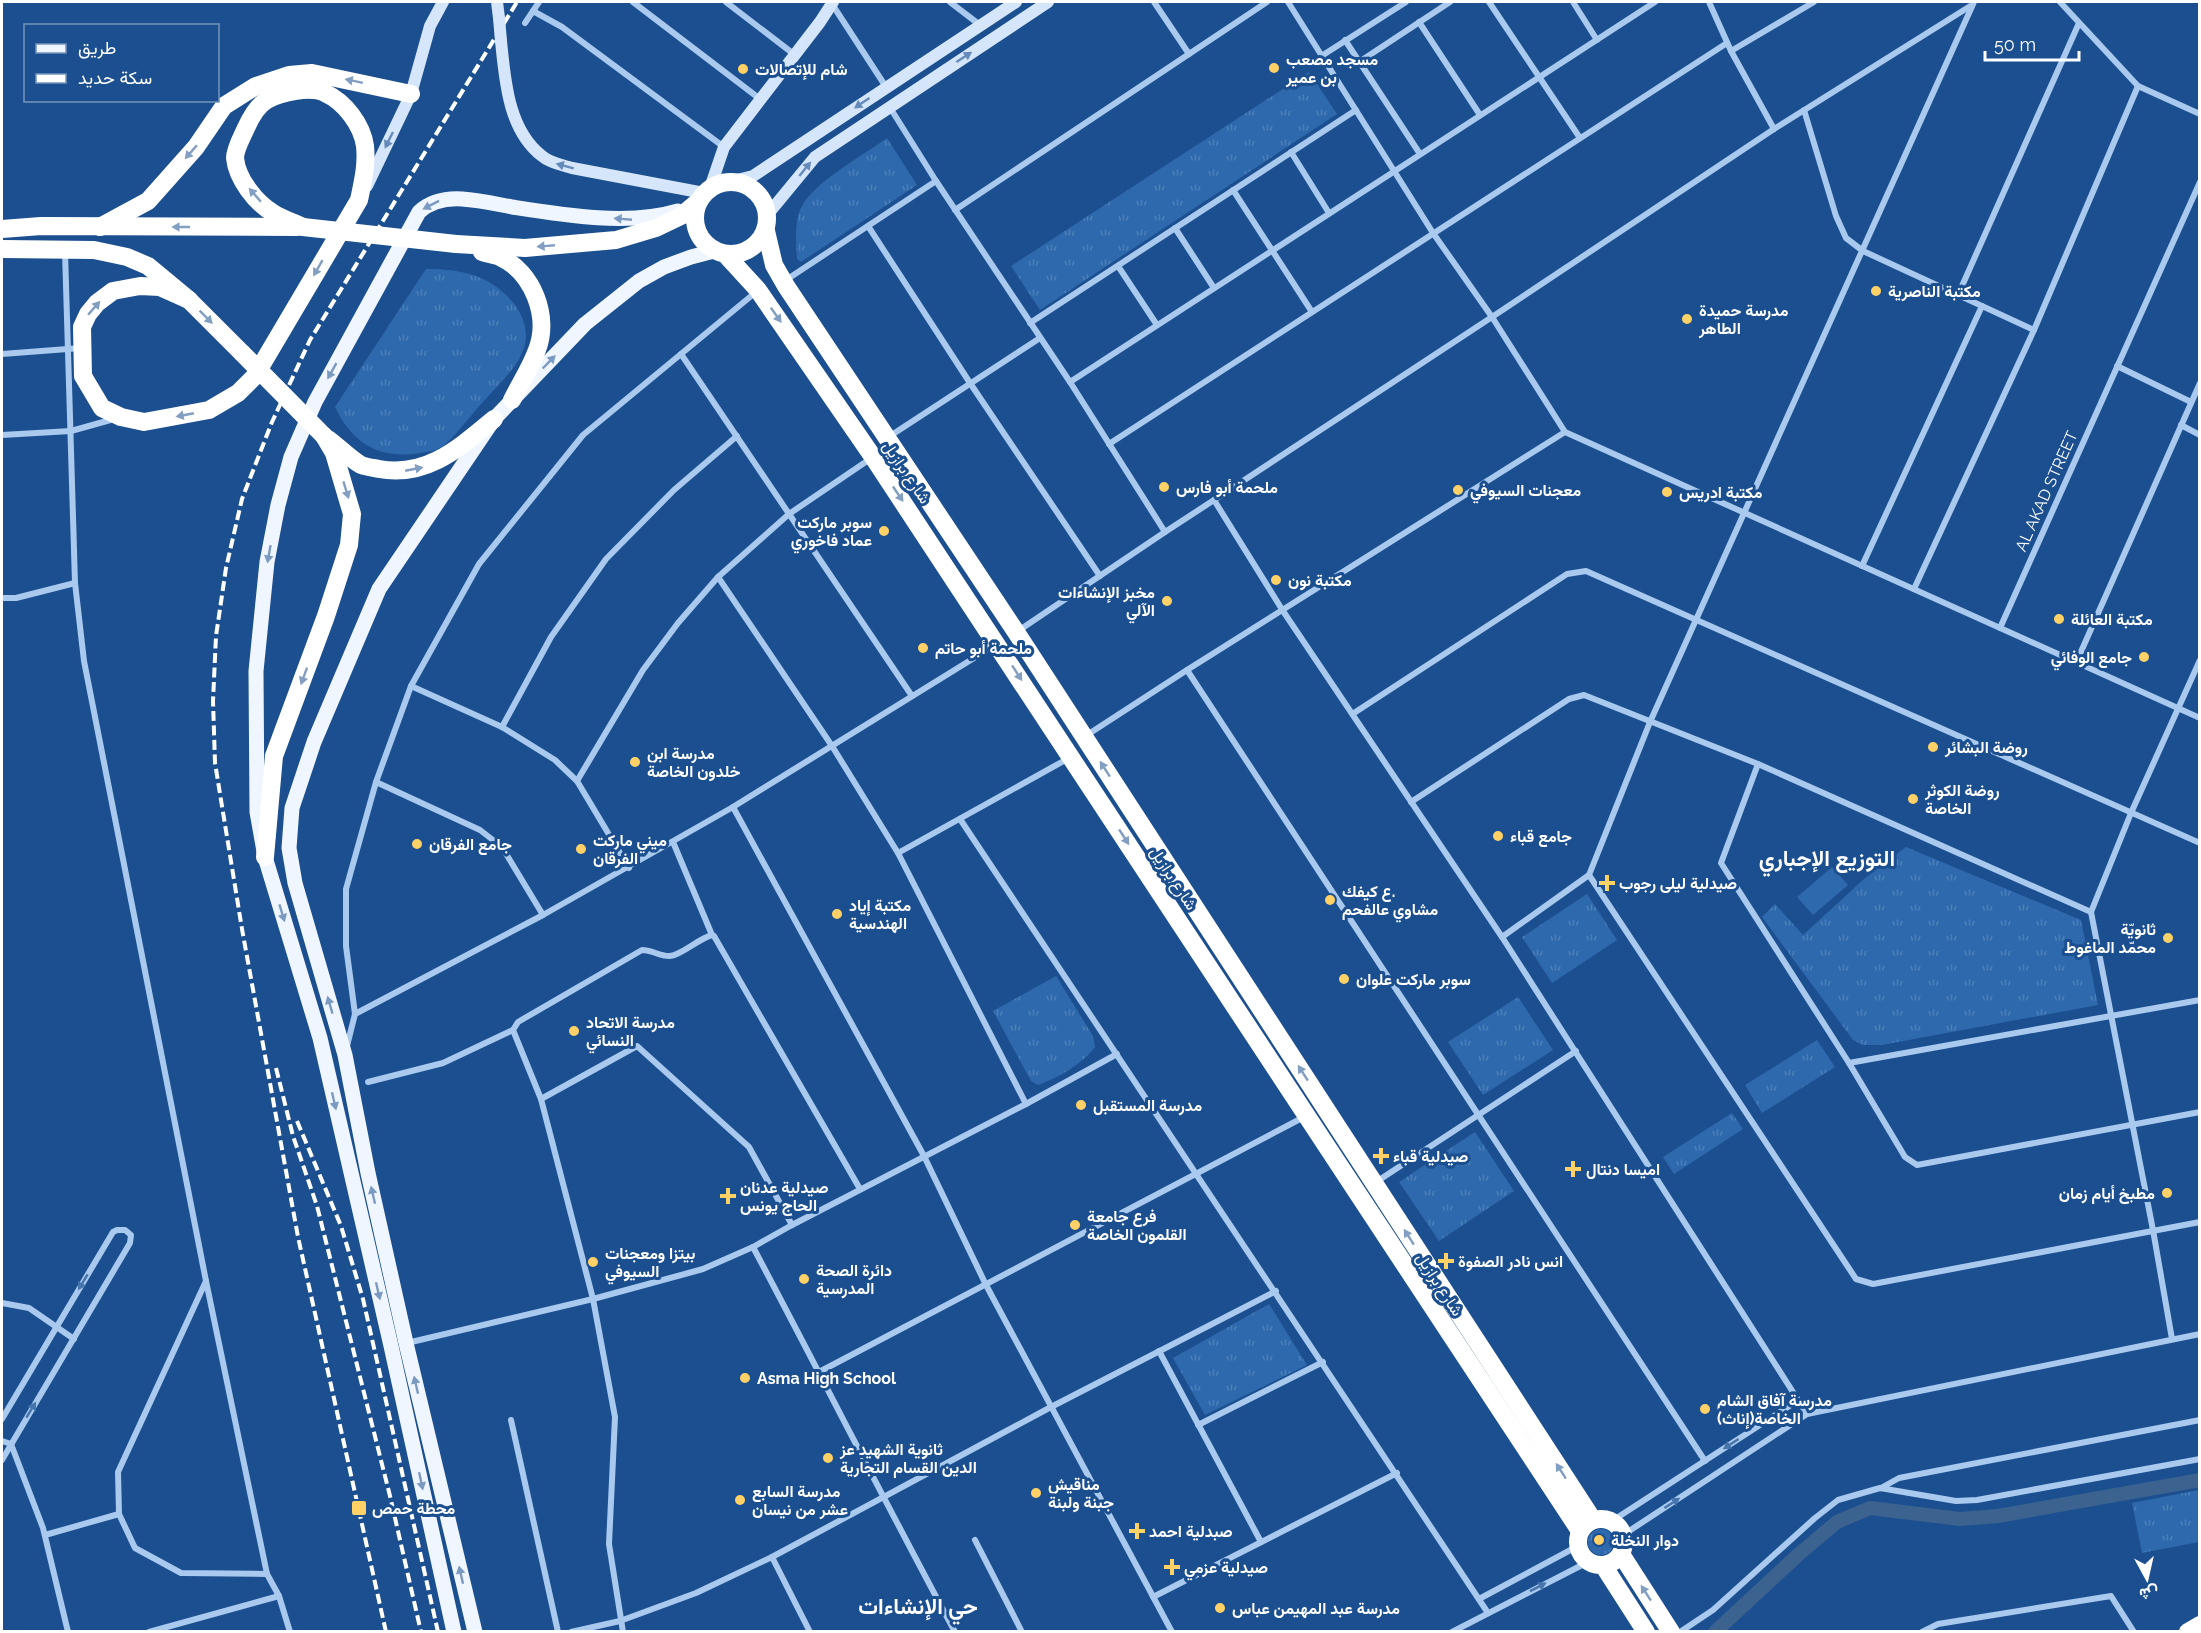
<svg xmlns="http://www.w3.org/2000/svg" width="2201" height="1633" viewBox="0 0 2201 1633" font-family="Raleway,Vazirmatn,sans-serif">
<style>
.grass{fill:url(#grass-tufts)}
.garden{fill:#2e69ad}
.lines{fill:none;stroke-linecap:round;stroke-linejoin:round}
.canal{stroke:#3c6290;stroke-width:14}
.street{stroke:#a9c9ee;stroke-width:6}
.secondary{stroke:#d6e6fa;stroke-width:12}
.primary{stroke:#f0f6ff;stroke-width:15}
.highway{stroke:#fff;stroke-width:18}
.rail{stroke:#fff;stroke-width:4;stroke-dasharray:10 4.5;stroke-linecap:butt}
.secondary-bridge{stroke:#d6e6fa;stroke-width:12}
.highway-bridge{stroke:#fff;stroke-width:18}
.oneway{fill:#668bba}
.oneway2{fill:#829ec1}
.oneway3{fill:#7b9ac1}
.oneway4{fill:#4674ac}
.poi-dot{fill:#ffd166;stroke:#1b4f8f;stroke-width:2}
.labels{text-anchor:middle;stroke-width:6;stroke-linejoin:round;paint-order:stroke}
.poi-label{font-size:16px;font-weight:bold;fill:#fff;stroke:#1b4f8f;text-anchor:start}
.street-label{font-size:16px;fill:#fff;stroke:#1b4f8f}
.district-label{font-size:22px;font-weight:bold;fill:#fff;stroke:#1b4f8f}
</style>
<defs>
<pattern id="grass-tufts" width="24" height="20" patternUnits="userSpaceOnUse" patternTransform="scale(1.5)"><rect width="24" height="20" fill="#2e69ad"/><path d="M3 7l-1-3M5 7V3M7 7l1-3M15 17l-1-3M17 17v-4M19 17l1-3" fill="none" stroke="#4d80b9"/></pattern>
</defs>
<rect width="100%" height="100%" fill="#1b4f8f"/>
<g class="grass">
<path d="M1309,72L1337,114L1040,310L1011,266Z"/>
<path d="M887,138L917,185L801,262L797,259C796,243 794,223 801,208C812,183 864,155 887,138Z"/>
<path d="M426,269C443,269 459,270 476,276C506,287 537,320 522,353C514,372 495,388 482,403C472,414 452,440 442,447C436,451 426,452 420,453C379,460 352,443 335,407Z"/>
<path d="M1906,847L2081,920L2098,1005L1882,1045H1863L1853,1040L1762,917L1775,904L1803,935L1865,878Z"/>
<path d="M1587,894L1617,940L1552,983L1522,937Z"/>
<path d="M1056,976L1093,1036L1095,1047C1082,1064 1058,1078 1038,1085L1031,1081L993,1011Z"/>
<path d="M1518,997L1553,1050L1483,1095L1448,1042Z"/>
<path d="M1817,1040L1835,1067L1762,1113L1745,1085Z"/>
<path d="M1732,1113L1743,1129L1674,1174L1663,1157Z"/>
<path d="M1475,1132L1514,1191L1439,1241L1399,1182Z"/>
<path d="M1269,1304L1307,1365L1205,1415L1173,1358Z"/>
<path d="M2199,1490V1542L2142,1553L2132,1503Z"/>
<circle cx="1601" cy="1542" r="13"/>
</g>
<path class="garden" d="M1832,867L1848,885L1813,915L1797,897Z"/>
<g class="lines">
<path class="canal" d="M1715,1632L1799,1554L1837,1522L1870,1508L1960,1519L1998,1516L2200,1480"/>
<g class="street">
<path d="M633,2L760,99"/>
<path d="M726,2L795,55"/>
<path d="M950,2L980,25"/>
<path d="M1154,2L1189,54"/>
<path d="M1288,2L1433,233L1492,317L1774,129L1972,5"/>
<path d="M1489,2L1580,138"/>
<path d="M1573,2L1597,40"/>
<path d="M1709,2L1731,51L1774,129"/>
<path d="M1974,2L1650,722L1589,875L1856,1279L1873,1284L2200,1222"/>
<path d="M2060,2L2138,86L2200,114"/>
<path d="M832,4L886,87"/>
<path d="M533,11L562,27L724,147"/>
<path d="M1419,22L1480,115"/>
<path d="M525,23L539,2"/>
<path d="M1345,40L1420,154"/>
<path d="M1731,51L1814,2"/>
<path d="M1323,55L1406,2"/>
<path d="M1359,62L1450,2"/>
<path d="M889,106L936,181L1070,382L1165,532L1214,500L1283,611L1502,937L1807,1414"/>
<path d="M1804,110L1836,216L1846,238L1863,251L2034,330"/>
<path d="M1291,152L1329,213"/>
<path d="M1233,190L1312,312"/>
<path d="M955,210L1267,2"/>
<path d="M868,226L970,383L1100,576"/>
<path d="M1175,228L1214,288"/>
<path d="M65,252L75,583L84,661L206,1281L267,1574L279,1596L290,1632"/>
<path d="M1118,266L1157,325"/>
<path d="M786,280L936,181"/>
<path d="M1958,295L2079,23"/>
<path d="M1030,323L1356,110"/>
<path d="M2,354L81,348"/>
<path d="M681,354L912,696"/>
<path d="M2117,366L2191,402"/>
<path d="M1070,382L1655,2"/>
<path d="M2181,425L2200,435"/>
<path d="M1565,432L2200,718"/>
<path d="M2,435L71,431L114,419"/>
<path d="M890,436L1040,338"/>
<path d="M1109,444L1727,43"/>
<path d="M870,459L789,514L718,577L832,746L898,853L1069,758"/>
<path d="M1862,566L1982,306"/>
<path d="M1914,589L2034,330L2138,86"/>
<path d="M2,598H16L75,583"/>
<path d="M2000,628L2200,182"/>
<path d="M1018,631L1165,532"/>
<path d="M2076,663L2200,383"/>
<path d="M1187,670L1705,1461"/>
<path d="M411,686L502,727L555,760L577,781L629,868"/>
<path d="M1354,713L1567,574L1586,571L2200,843"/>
<path d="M502,727L551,637L606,559L674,490L737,436"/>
<path d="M1087,735L1187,670L1565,432L1492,317L1214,500"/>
<path d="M1758,764L1721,863L1849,1063L1905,1157L1917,1165L2200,1112"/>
<path d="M577,781L643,670L678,623L718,577"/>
<path d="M376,782L480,830L502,847L543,915"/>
<path d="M1411,802L1569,699L1584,695L1758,764L2091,912"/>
<path d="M733,807L995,645"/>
<path d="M960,819L1488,1613"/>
<path d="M673,842L712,935"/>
<path d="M898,853L1026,1104"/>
<path d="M1502,937L1589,875"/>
<path d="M355,1014L543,915L733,807L924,1156L986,1285L1172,1632"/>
<path d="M347,1046L355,1014L346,946V889L376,782L411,686L479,564L583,435L756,292"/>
<path d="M1849,1063L2200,1000"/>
<path d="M368,1082L443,1063L513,1030"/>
<path d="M541,1099L513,1030L518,1022L642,950C652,950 659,956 669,956C680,956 698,939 712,935L714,936L860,1189"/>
<path d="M1376,1182L1576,1051"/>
<path d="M753,1247C821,1375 886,1504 955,1632"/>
<path d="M206,1281L118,1472L119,1514L135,1548L181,1573L267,1574"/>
<path d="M2,1303L29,1308L74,1339"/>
<path d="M2172,1339L2153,1230L2091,912L2131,813L2200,660"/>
<path d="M407,1343L593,1299L703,1269L753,1247L792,1225L1026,1104L1117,1054"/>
<path d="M1159,1351L1261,1542"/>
<path d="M819,1372L1304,1117"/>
<path d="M2,1419L113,1232L117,1230H125L131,1235L130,1243L2,1460"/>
<path d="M511,1420L558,1632"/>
<path d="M1198,1425L1323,1362"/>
<path d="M2,1441L11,1444L43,1528L68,1632"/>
<path d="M1881,1488L1899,1478L2200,1420"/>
<path d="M1612,1521L1797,1401"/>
<path d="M45,1535L119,1514"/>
<path d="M1623,1535L1807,1414L2200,1334"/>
<path d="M975,1540L1022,1632"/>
<path d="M772,1557L810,1632"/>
<path d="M1153,1597L1397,1473"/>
<path d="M1479,1599L1578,1546"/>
<path d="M149,1632L279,1596"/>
<path d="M571,1632L620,1621L696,1593L772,1557L1051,1407L1276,1291"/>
<path d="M623,1632L609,1544L615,1417L593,1299L541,1099L637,1046L749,1147L792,1225"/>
<path d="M1452,1632L1588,1562"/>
<path d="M1680,1632L1713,1610L1815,1518L1838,1500L1880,1488L1956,1501L1977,1500L2200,1459"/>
<path d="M1922,1632L1938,1624L2111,1596L2134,1632"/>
</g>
<g class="secondary">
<path d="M497,2L499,18"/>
<path d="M501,41C505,80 508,130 542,156C550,163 562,165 572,168L704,193"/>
<path d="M733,181L753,176L1016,2"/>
<path d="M367,186L411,94L430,26L443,2"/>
<path d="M710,188L724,147L820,22L833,2"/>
<path d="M768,214L815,157L1048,2"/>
</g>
<g class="primary">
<path d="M454,1632L391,1346L320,1038L265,857L257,812L256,671L267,562L278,505L291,457L315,402L419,212C431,201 446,198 462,199C479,200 496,204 512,207C563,215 629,226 678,211"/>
<path d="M475,1632L406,1343L368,1173L345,1055L295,883L289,848L292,808L314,742L379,589L494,419L585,324L639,281L664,267L691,257L714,251"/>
</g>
<g class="highway">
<circle cx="731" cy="218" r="36"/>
<path d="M100,227L148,201L196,147L224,106L256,86L289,75L312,73L411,94"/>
<path d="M2,229L41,226L297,227"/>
<path d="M766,231L774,265L786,286L1016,632L1593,1520"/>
<path d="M456,244L525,248L616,240L656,228L681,216L699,201"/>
<path d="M2,249L94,250L127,257L148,266L189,300L242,353"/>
<path d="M482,252C488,254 495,255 500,257C533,272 550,317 537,350C531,367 520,384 512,400"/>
<path d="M725,254L758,290L873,457L1580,1531"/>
<path d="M189,300L160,287L140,286L113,291L97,303L88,314L82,327L83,376L102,408L121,417L144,422L209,410L238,393L255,376L359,200C363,181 367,165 365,146C362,125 345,102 325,93C311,86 281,92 267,100C258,105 250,119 246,128C242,137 235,149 235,158C237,179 256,203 273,213C282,219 293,222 303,227"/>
<path d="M328,439C339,447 349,458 361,465C366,467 374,468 379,469C427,478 460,447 494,419"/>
<path d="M265,857L274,756L326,616L349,545L352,514L334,453L324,436"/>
<circle cx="1601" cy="1542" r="23"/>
<path d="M1621,1554L1671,1632"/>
<path d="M1603,1565L1646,1632"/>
<path d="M2188,1632L2200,1625"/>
</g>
<g class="rail">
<path d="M276,1068L293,1136L317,1206L390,1496L421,1632"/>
<path d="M297,1121L341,1226L363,1299L438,1632"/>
<path d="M386,1632L298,1237L242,929L215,763L213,701L216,636L226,568L242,499L272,422L310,340L517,2"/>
</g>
<path class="secondary-bridge" d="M499,18L501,41"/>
<g class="highway-bridge">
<path d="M303,227L456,244"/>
<path d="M242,353L324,436"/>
</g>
</g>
<defs><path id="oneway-solid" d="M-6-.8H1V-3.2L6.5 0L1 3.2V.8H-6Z" transform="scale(1.5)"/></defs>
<g class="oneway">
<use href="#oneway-solid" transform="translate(964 57) rotate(-33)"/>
<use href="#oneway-solid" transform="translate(862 103) rotate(146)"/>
<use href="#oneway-solid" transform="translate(389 140) rotate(116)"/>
<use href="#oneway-solid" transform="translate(565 166) rotate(-165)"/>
<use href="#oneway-solid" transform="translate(805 169) rotate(-51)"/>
</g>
<g class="oneway2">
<use href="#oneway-solid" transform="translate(354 81) rotate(-168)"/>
<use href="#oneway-solid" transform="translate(191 152) rotate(131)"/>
<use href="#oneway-solid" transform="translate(255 195) rotate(-131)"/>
<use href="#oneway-solid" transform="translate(181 227) rotate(180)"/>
<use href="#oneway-solid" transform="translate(546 246) rotate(175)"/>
<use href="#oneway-solid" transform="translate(318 268) rotate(120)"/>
<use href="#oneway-solid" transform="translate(94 308) rotate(-49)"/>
<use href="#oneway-solid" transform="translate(776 315) rotate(55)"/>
<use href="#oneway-solid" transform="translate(206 317) rotate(45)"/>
<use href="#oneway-solid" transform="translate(185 415) rotate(169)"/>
<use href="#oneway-solid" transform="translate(414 469) rotate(-11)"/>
<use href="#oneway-solid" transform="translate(346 490) rotate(73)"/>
<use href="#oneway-solid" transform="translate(898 494) rotate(56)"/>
<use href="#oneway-solid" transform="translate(1017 673) rotate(57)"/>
<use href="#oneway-solid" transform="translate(304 676) rotate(110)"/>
<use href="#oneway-solid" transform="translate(1105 769) rotate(-123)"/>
<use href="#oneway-solid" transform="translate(1124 837) rotate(57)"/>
<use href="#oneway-solid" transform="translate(1303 1073) rotate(-123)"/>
<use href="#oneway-solid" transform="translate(1409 1237) rotate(-123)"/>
<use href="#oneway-solid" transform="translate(1561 1471) rotate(-123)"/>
<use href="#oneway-solid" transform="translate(1646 1593) rotate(-123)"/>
</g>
<g class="oneway3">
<use href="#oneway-solid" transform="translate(431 205) rotate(153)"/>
<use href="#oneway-solid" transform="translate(623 219) rotate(-175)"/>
<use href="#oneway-solid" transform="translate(549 362) rotate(-46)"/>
<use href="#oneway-solid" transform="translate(332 371) rotate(119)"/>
<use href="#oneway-solid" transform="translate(269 554) rotate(100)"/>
<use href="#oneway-solid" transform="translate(282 913) rotate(73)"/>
<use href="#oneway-solid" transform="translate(330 1005) rotate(-106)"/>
<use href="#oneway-solid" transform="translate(334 1101) rotate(77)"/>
<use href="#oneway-solid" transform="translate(373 1195) rotate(-103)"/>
<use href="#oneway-solid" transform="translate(378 1291) rotate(77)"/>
<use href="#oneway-solid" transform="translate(416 1385) rotate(-103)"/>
<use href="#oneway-solid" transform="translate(421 1481) rotate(78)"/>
<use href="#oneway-solid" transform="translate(461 1575) rotate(-103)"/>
</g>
<g class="oneway4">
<use href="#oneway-solid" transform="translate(83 1282) rotate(121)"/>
<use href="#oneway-solid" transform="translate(31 1410) rotate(-59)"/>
<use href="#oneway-solid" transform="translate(1731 1444) rotate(147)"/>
<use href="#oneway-solid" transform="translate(1672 1503) rotate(-33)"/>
<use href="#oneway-solid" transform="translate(1538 1587) rotate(-27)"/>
</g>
<g class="poi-dot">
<circle cx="1274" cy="68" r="6"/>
<circle cx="743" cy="69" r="6"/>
<circle cx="1876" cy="291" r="6"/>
<circle cx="1687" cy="319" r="6"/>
<circle cx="1164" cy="487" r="6"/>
<circle cx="1458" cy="490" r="6"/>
<circle cx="1667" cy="492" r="6"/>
<circle cx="884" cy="531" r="6"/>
<circle cx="1276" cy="580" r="6"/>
<circle cx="1167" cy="601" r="6"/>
<circle cx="2059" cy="619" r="6"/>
<circle cx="923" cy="648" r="6"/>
<circle cx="2144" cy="657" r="6"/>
<circle cx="1933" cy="747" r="6"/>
<circle cx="635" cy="762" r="6"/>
<circle cx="1913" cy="799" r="6"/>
<circle cx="1498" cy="836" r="6"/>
<circle cx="417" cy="844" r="6"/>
<circle cx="581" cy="849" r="6"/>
<path d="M1604 874h6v6h6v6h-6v6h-6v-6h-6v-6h6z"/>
<circle cx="1330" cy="900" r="6"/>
<circle cx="837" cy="914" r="6"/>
<circle cx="2168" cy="938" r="6"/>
<circle cx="1344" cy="979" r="6"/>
<circle cx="574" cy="1031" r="6"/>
<circle cx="1081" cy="1105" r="6"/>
<path d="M1378 1147h6v6h6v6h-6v6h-6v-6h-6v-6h6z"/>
<path d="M1570 1160h6v6h6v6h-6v6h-6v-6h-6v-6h6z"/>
<circle cx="2167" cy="1193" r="6"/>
<path d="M725 1187h6v6h6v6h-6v6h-6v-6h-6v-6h6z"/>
<circle cx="1075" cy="1225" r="6"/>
<path d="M1443 1252h6v6h6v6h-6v6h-6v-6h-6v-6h6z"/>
<circle cx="593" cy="1262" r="6"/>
<circle cx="804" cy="1279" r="6"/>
<circle cx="745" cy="1378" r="6"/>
<circle cx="1705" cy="1409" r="6"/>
<circle cx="828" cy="1458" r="6"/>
<circle cx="1036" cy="1493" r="6"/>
<circle cx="740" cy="1500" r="6"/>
<rect x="351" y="1500" width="16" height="16" rx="3"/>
<path d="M1134 1522h6v6h6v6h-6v6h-6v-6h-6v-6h6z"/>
<circle cx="1599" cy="1540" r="6"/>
<path d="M1169 1558h6v6h6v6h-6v6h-6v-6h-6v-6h6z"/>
<circle cx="1220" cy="1608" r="6"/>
</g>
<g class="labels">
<g class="poi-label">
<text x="1286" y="65">مسجد مصعب<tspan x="1286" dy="18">بن عمير</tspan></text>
<text x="755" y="75">شام للإتصالات</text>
<text x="1888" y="297">مكتبة الناصرية</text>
<text x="1699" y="316">مدرسة حميدة<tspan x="1699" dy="18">الطاهر</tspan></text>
<text x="1176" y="493">ملحمة أبو فارس</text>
<text x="1470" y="496">معجنات السيوفي</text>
<text x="1679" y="498">مكتبة ادريس</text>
<text x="872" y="528" text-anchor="end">سوبر ماركت<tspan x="872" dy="18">عماد فاخوري</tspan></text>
<text x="1288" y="586">مكتبة نون</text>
<text x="1155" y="598" text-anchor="end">مخبز الإنشاءات<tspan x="1155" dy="18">الآلي</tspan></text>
<text x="2071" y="625">مكتبة العائلة</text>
<text x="935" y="654">ملحمة أبو حاتم</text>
<text x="2132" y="663" text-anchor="end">جامع الوفائي</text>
<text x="1945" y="753">روضة البشائر</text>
<text x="647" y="759">مدرسة ابن<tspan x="647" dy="18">خلدون الخاصة</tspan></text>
<text x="1925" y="796">روضة الكوثر<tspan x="1925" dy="18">الخاصة</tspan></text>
<text x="1510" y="842">جامع قباء</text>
<text x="593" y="846">ميني ماركت<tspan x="593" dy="18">الفرقان</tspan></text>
<text x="429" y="850">جامع الفرقان</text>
<text x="1619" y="889">صيدلية ليلى رجوب</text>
<text x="1342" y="897">ع كيفك.<tspan x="1342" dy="18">مشاوي عالفحم</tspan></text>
<text x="849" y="911">مكتبة إياد<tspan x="849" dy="18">الهندسية</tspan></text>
<text x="2156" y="935" text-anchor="end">ثانويّة<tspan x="2156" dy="18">محمّد الماغوط</tspan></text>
<text x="1356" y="985">سوبر ماركت علوان</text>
<text x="586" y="1028">مدرسة الاتحاد<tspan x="586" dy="18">النسائي</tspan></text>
<text x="1093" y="1111">مدرسة المستقبل</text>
<text x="1393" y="1162">صيدلية قباء</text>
<text x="1586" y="1175">اميسا دنتال</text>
<text x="740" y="1193">صيدلية عدنان<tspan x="740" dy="18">الحاج يونس</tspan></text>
<text x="2155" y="1199" text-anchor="end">مطبخ أيام زمان</text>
<text x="1087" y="1222">فرع جامعة<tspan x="1087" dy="18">القلمون الخاصة</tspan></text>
<text x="605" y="1259">بيتزا ومعجنات<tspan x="605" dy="18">السيوفي</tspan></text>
<text x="1458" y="1267">انس نادر الصفوة</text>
<text x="816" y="1276">دائرة الصحة<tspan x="816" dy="18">المدرسية</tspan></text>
<text x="757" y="1384">Asma High School</text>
<text x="1717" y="1406">مدرسة آفاق الشام<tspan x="1717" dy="18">الخاصة(إناث)</tspan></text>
<text x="840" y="1455">ثانوية الشهيد عز<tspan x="840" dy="18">الدين القسام التجارية</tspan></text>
<text x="1048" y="1490">مناقيش<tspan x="1048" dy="18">جبنة ولبنة</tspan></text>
<text x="752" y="1497">مدرسة السابع<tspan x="752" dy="18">عشر من نيسان</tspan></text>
<text x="372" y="1514">محطة حمص</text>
<text x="1149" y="1537">صبدلية احمد</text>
<text x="1611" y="1546">دوار النخلة</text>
<text x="1184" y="1573">صيدلية عزمي</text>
<text x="1232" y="1614">مدرسة عبد المهيمن عباس</text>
</g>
<g class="street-label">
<text transform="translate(907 472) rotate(56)" y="6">شارع برازيل</text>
<text transform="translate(2046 491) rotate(-66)" y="6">AL AKAD STREET</text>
<text transform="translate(1174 878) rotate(57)" y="6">شارع برازيل</text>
<text transform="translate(1440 1284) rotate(57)" y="6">شارع برازيل</text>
</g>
<g class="district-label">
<text x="1827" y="866">التوزيع الإجباري</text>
<text x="918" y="1614">حي الإنشاءات</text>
</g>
</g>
<rect width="2201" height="1633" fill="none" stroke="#ffffff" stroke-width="6"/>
<rect x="24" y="24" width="195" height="78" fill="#1b4f8f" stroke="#7695bc" stroke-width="1.5"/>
<rect x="36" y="44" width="30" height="9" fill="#f0f6ff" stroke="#7695bc" stroke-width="1.5"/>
<text x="78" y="54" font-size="18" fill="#ffffff">طريق</text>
<rect x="36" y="74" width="30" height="9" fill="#ffffff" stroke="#7695bc" stroke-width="1.5"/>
<text x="78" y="84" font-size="18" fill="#ffffff">سكة حديد</text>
<g transform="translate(2147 1579) rotate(172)" stroke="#1b4f8f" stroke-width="4.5" paint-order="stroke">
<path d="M0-4.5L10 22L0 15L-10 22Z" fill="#ffffff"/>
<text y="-9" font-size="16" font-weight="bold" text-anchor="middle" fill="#ffffff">ش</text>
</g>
<path d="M1985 51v9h94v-9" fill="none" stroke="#ffffff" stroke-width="3"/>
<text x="1994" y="51" font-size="18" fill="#ffffff" stroke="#1b4f8f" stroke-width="4.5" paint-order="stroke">50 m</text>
</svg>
